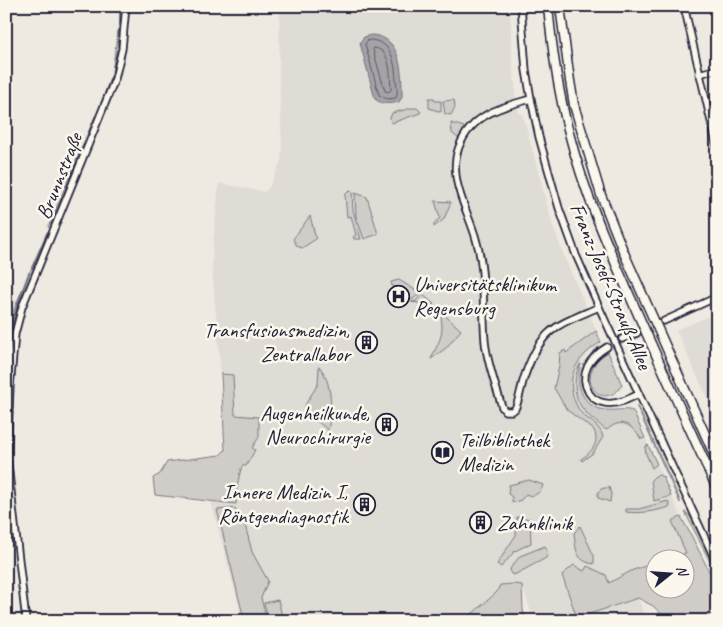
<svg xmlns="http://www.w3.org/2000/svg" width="723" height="627" viewBox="0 0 723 627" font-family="Caveat,sans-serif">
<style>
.built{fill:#dfdbd5}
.green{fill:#d0cdc9;stroke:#797882}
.water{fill:#a6a3a7;stroke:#716f7c}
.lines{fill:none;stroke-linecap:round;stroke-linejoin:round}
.shore{stroke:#575666;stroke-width:1}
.stream{stroke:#716f7c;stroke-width:2}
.minor-tunnel{stroke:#c5c2c1;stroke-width:5.5;stroke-dasharray:5.5 3;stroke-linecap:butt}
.minor-casing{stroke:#22223b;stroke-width:9}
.highway-casing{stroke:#22223b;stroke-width:11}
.minor{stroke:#fbf7ec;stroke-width:5.5}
.highway{stroke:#fbf7ec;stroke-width:8}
.labels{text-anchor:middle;stroke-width:5;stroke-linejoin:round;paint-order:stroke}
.street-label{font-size:21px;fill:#22223b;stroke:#fbf7ec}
.poi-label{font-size:21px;fill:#22223b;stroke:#fbf7ec;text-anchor:start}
</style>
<rect width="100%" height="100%" fill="#eeeae2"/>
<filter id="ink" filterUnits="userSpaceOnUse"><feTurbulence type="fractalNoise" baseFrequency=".02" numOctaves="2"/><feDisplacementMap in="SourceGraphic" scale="10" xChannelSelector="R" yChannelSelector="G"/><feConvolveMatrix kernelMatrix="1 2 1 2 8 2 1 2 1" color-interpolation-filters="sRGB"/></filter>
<g filter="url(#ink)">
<g class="built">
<path d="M280,6H510L512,60L516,91L515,93L519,113L523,115L553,227L566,261L602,343L589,353L582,362L578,378L580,390L587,402L598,409L633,411L681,517L672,521L687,553L667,559L656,560L655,563L633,570L609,583L587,566L584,572L577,618L638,598L646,621H534L522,585L513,584L500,585L497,592L464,621H357L343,613L334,621H243L211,502L236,504L237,485L239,475L243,465L255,450L252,448L235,415L233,375L221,374L212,267L213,245L219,183L265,192L270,186L281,161L282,150L279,75Z"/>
<path d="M717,313V419L676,330Z"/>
</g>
<g class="green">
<path d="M118,30L122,31L116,73L112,72Z"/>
<path d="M429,98H434L435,101H441V112L429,108Z"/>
<path d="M454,100L455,107L451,115L445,114L443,101Z"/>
<path d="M412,108H417L421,112L420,113L392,123L390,118L392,113Z"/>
<path d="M95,116L99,117L52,228L48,227Z"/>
<path d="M451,123L464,127L460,140L452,133Z"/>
<path d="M349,191L352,192L353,210L361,239H354L353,237L356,235L351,216L347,217L345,195Z"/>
<path d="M355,193L367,197L378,234L364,239L356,216Z"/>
<path d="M435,201L451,202L444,219L434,227V223L440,218Z"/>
<path d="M310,216L316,239L302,248L297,246L293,239Z"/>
<path d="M47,232L50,233L14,333L9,332L14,309Z"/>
<path d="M399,280L420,293L413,299L397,304V296H395L393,289H395L394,286H392L391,282Z"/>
<path d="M422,294L435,305L411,302L416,301Z"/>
<path d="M440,311L461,330L446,348L431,359C440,338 445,336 440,311Z"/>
<path d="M596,331L601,342C580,355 567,371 573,396C575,403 578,409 582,414C590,421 600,425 603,437L593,453L582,461L581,459C591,452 600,444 594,430L567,410L554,388L559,366L560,353L565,350L566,353Z"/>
<path d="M8,336L13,337L6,406V349Z"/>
<path d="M608,352L622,385C611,401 595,399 590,381C590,367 597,359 608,352Z"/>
<path d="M580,364H581C574,384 583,408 605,410C615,411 624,408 633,411L645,438L641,439C632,425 621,417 607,430L603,428C597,421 588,417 583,409C573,397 573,377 580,364Z"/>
<path d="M319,366C332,381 333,411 328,430L308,414L305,405L318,384Z"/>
<path d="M221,374L233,375L235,415L259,417V437L252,448L255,450L246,466H242C238,479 236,491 236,504L155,495L153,478L160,474L167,462L220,455L225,450Z"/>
<path d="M636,405L640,411L680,500V503Z"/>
<path d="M648,445L657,464L652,468L646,454L645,447Z"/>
<path d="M659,475L663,477L671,496L654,501L651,480L655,476Z"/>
<path d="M529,480L543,485C541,492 538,494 531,496L526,494L521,500L512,503V497L508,494L509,485Z"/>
<path d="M609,487L611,494L610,502L598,498V493L601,489Z"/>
<path d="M668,501L670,507C655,511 641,514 626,512V509H639Z"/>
<path d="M235,508L239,521H244L252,552L268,581L261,598L267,621H245L244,619L217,510Z"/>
<path d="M685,512L690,516L717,570V576Z"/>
<path d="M517,517L530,519L531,543L515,551L501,567L497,564L516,535Z"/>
<path d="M681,517L691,535L717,587V621H669L653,606L638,598L577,618L562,575L574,565L584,571L587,566L606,575L609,583L633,570L655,563L656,590H686V560L667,559L686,553L672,521Z"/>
<path d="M580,526L594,556V564C575,561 576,549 574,533Z"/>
<path d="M545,546L548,554L546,558L514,575L511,574L510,569L520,556Z"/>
<path d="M513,584L522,585L523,610L526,621H464L497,592L500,585Z"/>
<path d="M278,600L283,620L269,621L264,603Z"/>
</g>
<path class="water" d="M371,35C402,36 402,73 402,97L399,102C391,104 382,105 375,99L360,43L364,37Z"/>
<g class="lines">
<g class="shore">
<path d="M371,40C393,42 395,64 396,81C397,87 398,92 396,98L387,99L379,95L365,44L367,41Z"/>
<path d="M374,48C392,49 390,77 391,90L389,92L385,91L373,50Z"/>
</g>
<g class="stream">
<path d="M121,8V6"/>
<path d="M120,25V12"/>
<path d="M118,46L119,30"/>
<path d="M113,72L117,51"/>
<path d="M98,113L111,77"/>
<path d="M51,225L96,117"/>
<path d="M32,268L48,232"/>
<path d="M11,329L17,306L29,273"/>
<path d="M6,370L10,336"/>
</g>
<path class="minor-tunnel" d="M637,333L664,321"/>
<defs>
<g id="minor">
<path d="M521,6L526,70L531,99L539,137L559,208L576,255L599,307L717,564"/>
<path d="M684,6L717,147"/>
<path d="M699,74L717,69"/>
<path d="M531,99C500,107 471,115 459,147C447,178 468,210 476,239C486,272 482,306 485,341C487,363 496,386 502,407L505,411H512L515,409C520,398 521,386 525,375C542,327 556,326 599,307"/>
<path d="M664,321L717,297"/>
<path d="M622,339L637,333"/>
<path d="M607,347C590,357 578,374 589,393C593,399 598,402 605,403C617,405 629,399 639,394"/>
<path d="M26,621L7,456L10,387L15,334L22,307L36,273L115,79L122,49L126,6"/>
</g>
<g id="highway">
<path d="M548,6C552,49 558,91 569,133C584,192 608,247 633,303C660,365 689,427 717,489"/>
<path d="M560,6L570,81L574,105L601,195L624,253L717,461"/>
</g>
</defs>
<use href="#minor" class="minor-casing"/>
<use href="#highway" class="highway-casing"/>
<use href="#minor" class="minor"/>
<use href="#highway" class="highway"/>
</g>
</g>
<defs>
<symbol id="hospital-ring" viewBox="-11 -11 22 22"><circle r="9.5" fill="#fbf7ec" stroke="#22223b" stroke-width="1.5"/><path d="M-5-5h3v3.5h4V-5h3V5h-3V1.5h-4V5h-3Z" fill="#22223b"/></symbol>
<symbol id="building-ring" viewBox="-11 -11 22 22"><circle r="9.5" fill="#fbf7ec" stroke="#22223b" stroke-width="1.5"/><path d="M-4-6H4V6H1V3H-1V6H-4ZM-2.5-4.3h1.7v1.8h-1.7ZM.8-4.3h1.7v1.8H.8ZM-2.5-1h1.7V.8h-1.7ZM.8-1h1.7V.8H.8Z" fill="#22223b"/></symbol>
<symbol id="library-ring" viewBox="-11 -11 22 22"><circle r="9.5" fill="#fbf7ec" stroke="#22223b" stroke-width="1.5"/><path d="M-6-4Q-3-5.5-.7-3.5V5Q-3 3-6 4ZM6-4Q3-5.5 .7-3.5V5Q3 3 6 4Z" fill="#22223b"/></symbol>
</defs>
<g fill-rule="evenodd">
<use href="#hospital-ring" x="386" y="284" width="25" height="25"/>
<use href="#building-ring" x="354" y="330" width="25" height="25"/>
<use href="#building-ring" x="374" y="412" width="25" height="25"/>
<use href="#library-ring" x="430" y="440" width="25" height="25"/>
<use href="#building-ring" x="352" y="492" width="25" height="25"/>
<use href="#building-ring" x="468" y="510" width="25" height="25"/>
</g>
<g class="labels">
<g class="street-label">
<text transform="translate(59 176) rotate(-68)" y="7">Brunnstraße</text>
<text transform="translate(611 286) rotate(67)" y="7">Franz-Josef-Strauß-Allee</text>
</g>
<g class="poi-label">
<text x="414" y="291">Universitätsklinikum<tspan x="414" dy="24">Regensburg</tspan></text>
<text x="350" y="337" text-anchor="end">Transfusionsmedizin,<tspan x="350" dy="24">Zentrallabor</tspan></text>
<text x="370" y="420" text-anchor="end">Augenheilkunde,<tspan x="370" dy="24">Neurochirurgie</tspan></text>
<text x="459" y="447">Teilbibliothek<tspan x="459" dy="24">Medizin</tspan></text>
<text x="348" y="499" text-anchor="end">Innere Medizin I,<tspan x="348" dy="24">Röntgendiagnostik</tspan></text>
<text x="497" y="530">Zahnklinik</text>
</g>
</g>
<rect width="723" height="627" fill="none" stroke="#fbf7ec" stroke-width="25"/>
<rect x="12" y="12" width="698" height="602" fill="none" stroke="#22223b" stroke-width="2" filter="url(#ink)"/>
<g transform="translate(670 574) rotate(73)"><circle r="24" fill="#fbf7ec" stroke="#a4a2a5"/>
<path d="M0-4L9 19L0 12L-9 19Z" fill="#22223b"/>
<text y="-8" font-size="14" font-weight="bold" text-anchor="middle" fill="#22223b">N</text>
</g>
</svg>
